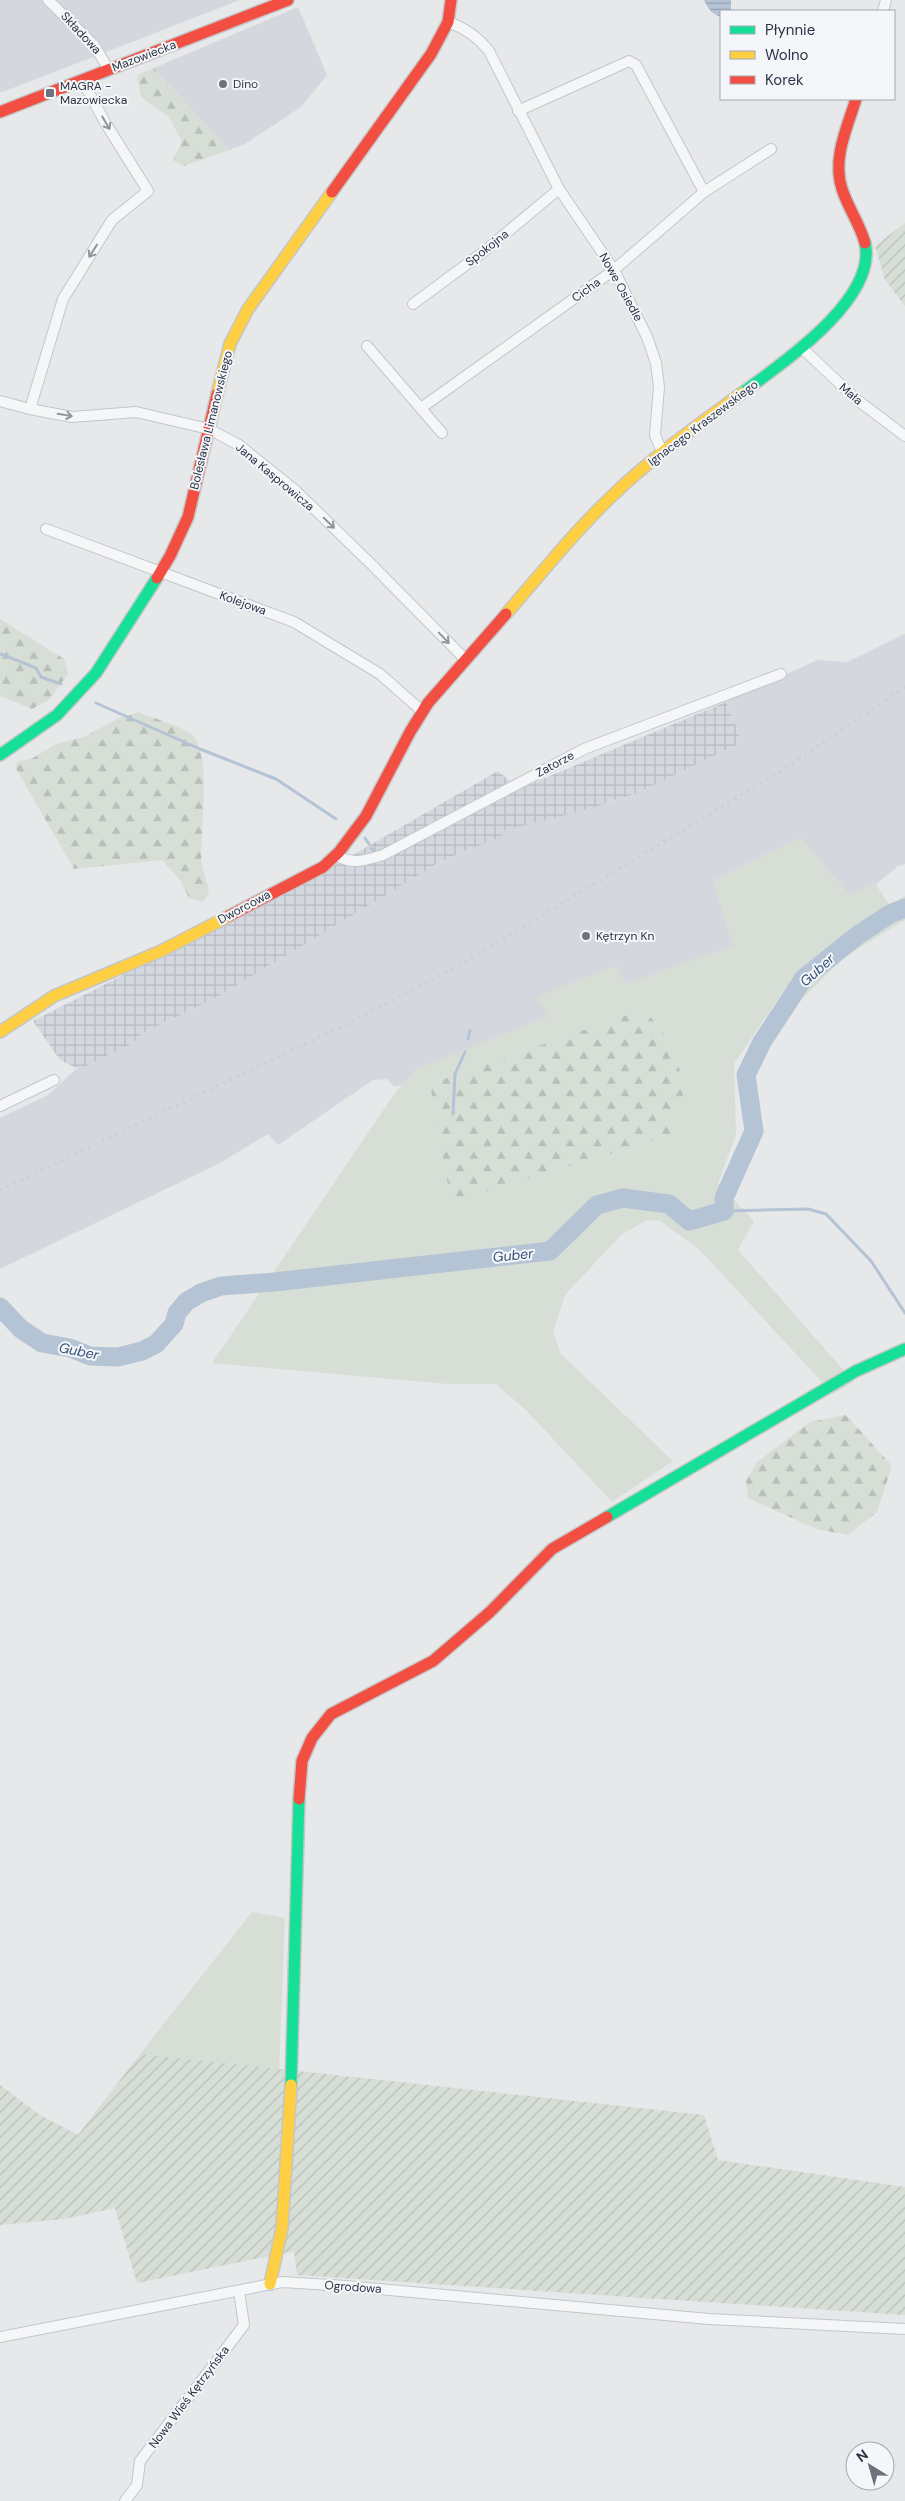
<svg xmlns="http://www.w3.org/2000/svg" width="905" height="2501" viewBox="0 0 905 2501" font-family="'DM Sans',sans-serif">
<style>
.built{fill:#d4d7dd}
.industrial{fill:url(#industrial-grid)}
.grass{fill:#d6ded6}
.forest{fill:url(#forest-firs)}
.garden{fill:url(#garden-furrows)}
.water{fill:url(#water-rules)}
.lines{fill:none;stroke-linecap:round;stroke-linejoin:round}
.stream{stroke:#b4c4d5;stroke-width:3}
.river{stroke:#b4c4d5;stroke-width:19}
.street-casing{stroke:#c4c6c8;stroke-width:12}
.fast-casing{stroke:#c4c6c8;stroke-width:14}
.slow-casing{stroke:#c4c6c8;stroke-width:14}
.jam-casing{stroke:#c4c6c8;stroke-width:14}
.street{stroke:#f5f6f7;stroke-width:10}
.fast{stroke:#16e098;stroke-width:11}
.slow{stroke:#ffcf43;stroke-width:11}
.jam{stroke:#f24e42;stroke-width:11}
.rail{stroke:#cecfd2;stroke-width:3;stroke-dasharray:2.5 5;stroke-linecap:butt}
.oneway{stroke:#90959e}
.poi-dot{fill:#6c737f;stroke:#f4f6f9;stroke-width:2}
.labels{text-anchor:middle;stroke-width:4;stroke-linejoin:round;paint-order:stroke}
.street-label{font-size:12px;fill:#2b3445;stroke:#f4f6f9}
.poi-label{font-size:12px;fill:#2b3445;stroke:#f4f6f9;text-anchor:start}
.water-label{font-size:14px;font-style:italic;fill:#34527a;stroke:#f4f6f9}
</style>
<defs>
<pattern id="industrial-grid" width="8" height="8" patternUnits="userSpaceOnUse" patternTransform="scale(1.25)"><rect width="8" height="8" fill="#d4d7dd"/><path d="M0 4h8M4 0v8" fill="none" stroke="#b6b9bf"/></pattern>
<pattern id="forest-firs" width="22" height="20" patternUnits="userSpaceOnUse" patternTransform="scale(1.25)"><rect width="22" height="20" fill="#d6ded6"/><path d="M5 1l3.5 6h-7zM16 11l3.5 6h-7z" fill="#b8bfb9"/></pattern>
<pattern id="garden-furrows" width="10" height="10" patternUnits="userSpaceOnUse" patternTransform="scale(1.25)"><rect width="10" height="10" fill="#d6ded6"/><path d="M-1 1l2-2M0 10L10 0M9 11l2-2" fill="none" stroke="#b8bfb9"/></pattern>
<pattern id="water-rules" width="6" height="5" patternUnits="userSpaceOnUse" patternTransform="scale(1.25)"><rect width="6" height="5" fill="#b4c4d5"/><path d="M0 2.5h6" fill="none" stroke="#93a0af"/></pattern>
</defs>
<rect width="100%" height="100%" fill="#e6e8ea"/>
<g class="built">
<path d="M0,0H240L0,93Z"/>
<path d="M298,7L327,75L301,107L245,144L229,150L154,68Z"/>
<path d="M905,634V864L898,866L791,954L616,1015L394,1087L387,1079L373,1080L278,1145L268,1134L220,1163L0,1269V1118L48,1095L75,1070L141,1034L197,1007L268,966L398,885L461,852L503,836L501,831L611,802L742,742L726,702L817,660L847,662Z"/>
</g>
<path class="industrial" d="M726,702L742,742L639,792L585,810L502,831L503,837L461,852L435,865L215,998L141,1034L133,1043L79,1069L60,1060L33,1021L306,882L498,771L519,789Z"/>
<g class="grass">
<path d="M801,837L850,895L874,882L889,904L905,896V920L846,956L804,997L786,987L734,1064L736,1135L718,1183L754,1221L738,1250L854,1382L833,1394L700,1250L660,1221L647,1220L621,1235L565,1295L553,1332L561,1354L673,1461L612,1502L526,1410L496,1384H448L212,1363L395,1093L415,1069L548,1016L536,997L617,965L625,984L733,945L712,880Z"/>
<path d="M252,1912L285,1918L279,2070L140,2054Z"/>
</g>
<g class="forest">
<path d="M154,68L229,150L184,166L173,160L182,142L169,117L141,97L137,75Z"/>
<path d="M0,619L64,659L68,674L49,700L32,709L0,696Z"/>
<path d="M138,712C150,717 183,727 191,734C214,755 198,835 202,866C204,874 207,883 209,892L203,902L189,898L180,880L162,860L74,869L15,767L18,761L31,759L56,744L84,737L117,719Z"/>
<path d="M644,1009L672,1044L685,1088L671,1135L451,1202L430,1084Z"/>
<path d="M846,1415L892,1466L877,1512L848,1535L816,1529L748,1498L746,1481L757,1462L810,1422Z"/>
</g>
<g class="garden">
<path d="M905,223V306L885,280L875,246Z"/>
<path d="M140,2054L704,2115L718,2160L905,2187V2315L297,2275L294,2251L137,2283L115,2208L64,2219L0,2225V2085L40,2115L78,2135Z"/>
</g>
<path class="water" d="M704,0H731V11H721V17C712,14 708,9 704,0Z"/>
<g class="lines">
<g class="stream">
<path d="M1,654L36,668L41,677L61,684"/>
<path d="M96,703L200,749L276,779L336,819"/>
<path d="M365,838L369,844"/>
<path d="M371,848L374,851"/>
<path d="M468,1039L470,1030"/>
<path d="M453,1114L455,1074L465,1052"/>
<path d="M724,1211L808,1209L826,1214L871,1261L905,1313"/>
</g>
<path class="river" d="M0,1307L21,1329L42,1343L70,1348L90,1356L118,1357L142,1351L156,1344L174,1324L177,1313L186,1302L201,1293L221,1286L274,1282L550,1251L597,1205L623,1198L669,1204L689,1221L724,1211V1198L754,1131L746,1075L762,1042L804,978L858,935L890,914L905,908"/>
<defs>
<g id="street">
<path d="M48,0L94,45L109,70"/>
<path d="M883,11L886,0"/>
<path d="M448,22C465,28 478,37 489,51L559,189L614,270L647,337L656,363L659,387L655,435L662,452"/>
<path d="M518,111L629,61L636,65L704,192"/>
<path d="M413,304L482,253L559,189"/>
<path d="M367,346L442,433"/>
<path d="M801,347L856,399L905,436"/>
<path d="M0,401L30,409L72,417L136,412L209,429L239,445L296,491L372,565L466,660"/>
<path d="M421,408L614,270L704,192L771,149"/>
<path d="M30,409L63,299L112,220L148,191L106,124L82,80"/>
<path d="M46,529L294,622L380,674L422,711"/>
<path d="M337,856C354,865 365,860 383,855L584,749L781,674"/>
<path d="M0,1106L54,1080"/>
<path d="M0,2337L282,2282L346,2286L709,2319L905,2329"/>
<path d="M125,2501L137,2485L140,2461L244,2325L239,2291"/>
</g>
<g id="fast">
<path d="M742,393C781,364 878,299 865,243"/>
<path d="M0,755L57,715L96,673L157,578"/>
<path d="M607,1517L856,1371L905,1349"/>
<path d="M291,2085L299,1799"/>
</g>
<g id="slow">
<path d="M217,394L230,344L248,309L332,192"/>
<path d="M506,614C541,574 573,533 611,497C651,458 697,426 742,393"/>
<path d="M0,1032L54,996L161,951L229,916"/>
<path d="M270,2284L282,2228L291,2085"/>
</g>
<g id="jam">
<path d="M856,99C847,128 832,159 842,189C848,208 860,224 865,243"/>
<path d="M0,112L288,0"/>
<path d="M332,192L431,54L448,22L451,0"/>
<path d="M157,578L170,556L188,517L217,394"/>
<path d="M229,916L323,867L339,852L366,816L410,732L428,703L506,614"/>
<path d="M299,1799L302,1761L312,1738L331,1714L433,1661L490,1612L552,1549L607,1517"/>
</g>
</defs>
<use href="#street" class="street-casing"/>
<use href="#fast" class="fast-casing"/>
<use href="#slow" class="slow-casing"/>
<use href="#jam" class="jam-casing"/>
<use href="#street" class="street"/>
<use href="#fast" class="fast"/>
<use href="#slow" class="slow"/>
<use href="#jam" class="jam"/>
<path class="rail" d="M0,1190L345,1025L460,965L789,766L905,687"/>
</g>
<defs><path id="oneway-shaft" d="M-6 0H5M1.5-3L5.5 0L1.5 3" fill="none" stroke-width="1.6" stroke-linecap="round" stroke-linejoin="round" transform="scale(1.25)"/></defs>
<g class="oneway">
<use href="#oneway-shaft" transform="translate(106 123) rotate(60)"/>
<use href="#oneway-shaft" transform="translate(93 251) rotate(122)"/>
<use href="#oneway-shaft" transform="translate(65 415) rotate(9)"/>
<use href="#oneway-shaft" transform="translate(329 523) rotate(44)"/>
<use href="#oneway-shaft" transform="translate(444 638) rotate(46)"/>
</g>
<g class="poi-dot">
<circle cx="223" cy="84" r="5"/>
<rect x="45" y="88" width="10" height="10" rx="2.5"/>
<circle cx="586" cy="936" r="5"/>
</g>
<g class="labels">
<g class="street-label">
<text transform="translate(81 33) rotate(47)" y="4">Składowa</text>
<text transform="translate(144 56) rotate(-21)" y="4">Mazowiecka</text>
<text transform="translate(487 248) rotate(-38)" y="4">Spokojna</text>
<text transform="translate(621 287) rotate(61)" y="4">Nowe Osiedle</text>
<text transform="translate(586 290) rotate(-36)" y="4">Cicha</text>
<text transform="translate(851 394) rotate(41)" y="4">Mała</text>
<text transform="translate(211 420) rotate(-76)" y="4">Bolesława Limanowskiego</text>
<text transform="translate(703 423) rotate(-37)" y="4">Ignacego Kraszewskiego</text>
<text transform="translate(275 477) rotate(40)" y="4">Jana Kasprowicza</text>
<text transform="translate(243 603) rotate(20)" y="4">Kolejowa</text>
<text transform="translate(555 764) rotate(-28)" y="4">Zatorze</text>
<text transform="translate(244 907) rotate(-28)" y="4">Dworcowa</text>
<text transform="translate(353 2287) rotate(4)" y="4">Ogrodowa</text>
<text transform="translate(189 2397) rotate(-53)" y="4">Nowa Wieś Kętrzyńska</text>
</g>
<g class="poi-label">
<text x="233" y="88">Dino</text>
<text x="60" y="90">MAGRA -<tspan x="60" dy="14">Mazowiecka</tspan></text>
<text x="596" y="940">Kętrzyn Kn</text>
</g>
<g class="water-label">
<text transform="translate(817 970) rotate(-42)" y="5">Guber</text>
<text transform="translate(513 1255) rotate(-6)" y="5">Guber</text>
<text transform="translate(79 1351) rotate(11)" y="5">Guber</text>
</g>
</g>
<rect x="720" y="10" width="175" height="90" fill="#f4f6f9" stroke="#a4a8b1"/>
<rect x="730" y="26" width="25" height="8" fill="#16e098" stroke="#a4a8b1"/>
<text x="765" y="35" font-size="15" fill="#2b3445">Płynnie</text>
<rect x="730" y="51" width="25" height="8" fill="#ffcf43" stroke="#a4a8b1"/>
<text x="765" y="60" font-size="15" fill="#2b3445">Wolno</text>
<rect x="730" y="76" width="25" height="8" fill="#f24e42" stroke="#a4a8b1"/>
<text x="765" y="85" font-size="15" fill="#2b3445">Korek</text>
<g transform="translate(870 2466) rotate(323)"><circle r="24" fill="#f4f6f9" stroke="#a4a8b1"/>
<path d="M0-4L9 19L0 12L-9 19Z" fill="#6c737f"/>
<text y="-8" font-size="14" font-weight="bold" text-anchor="middle" fill="#2b3445">N</text>
</g>
</svg>
